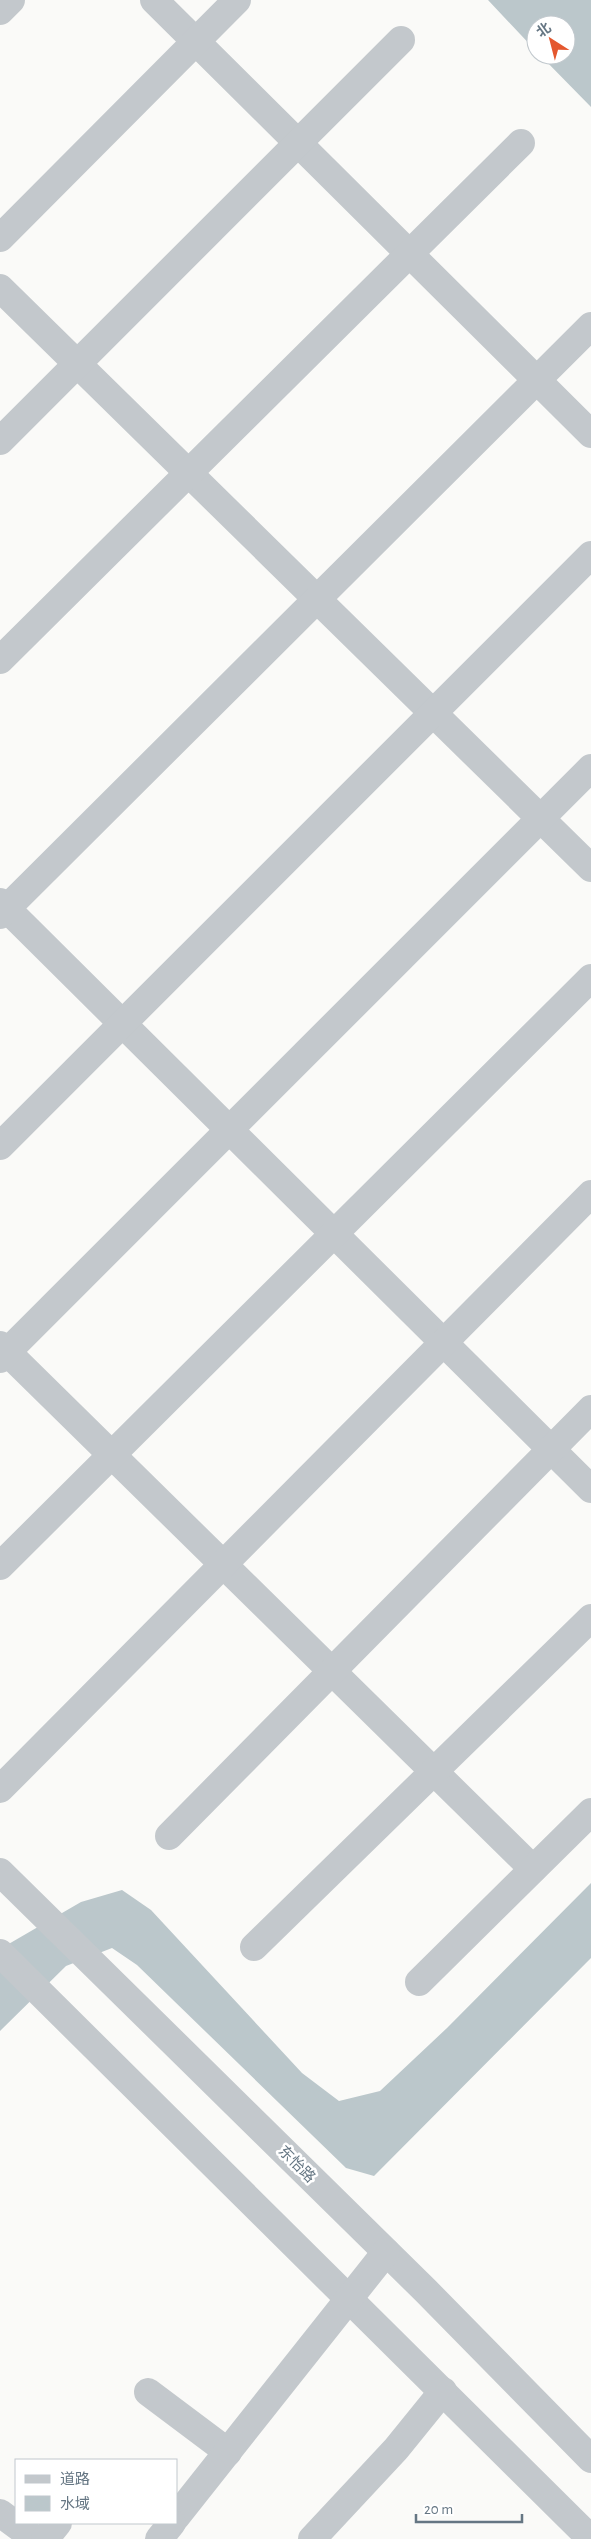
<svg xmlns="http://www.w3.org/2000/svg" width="591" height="2539" viewBox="0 0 591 2539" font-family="'Alegreya Sans','Noto Sans SC',sans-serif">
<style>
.water{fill:#bbc7cb}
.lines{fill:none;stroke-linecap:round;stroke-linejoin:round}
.minor{stroke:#c3c8cc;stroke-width:28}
.labels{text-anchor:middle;stroke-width:5;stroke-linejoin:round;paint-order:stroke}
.street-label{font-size:15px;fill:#657683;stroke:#fff}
</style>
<rect width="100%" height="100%" fill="#fafaf8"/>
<g class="water">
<path d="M488,0H591V107L540,55H566V25H536V51Z"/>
<path d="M591,1883V1958L374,2176L346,2168L137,1965L112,1948L66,1966L0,2031V1949L81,1902L122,1890L151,1910L302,2073L339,2101L380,2091L447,2028Z"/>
</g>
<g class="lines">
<g class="minor">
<path d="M154,0L591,434"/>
<path d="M0,11L11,0"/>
<path d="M0,238L237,0"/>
<path d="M0,288L591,868"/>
<path d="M0,441L401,40"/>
<path d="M0,660L521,143"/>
<path d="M0,902L591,1489"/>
<path d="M0,915L591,326"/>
<path d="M0,1146L591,555"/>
<path d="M0,1345L533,1869"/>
<path d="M0,1359L591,768"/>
<path d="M0,1566L591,978"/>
<path d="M0,1789L591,1194"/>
<path d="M169,1836L591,1409"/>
<path d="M0,1872L426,2291L591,2459"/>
<path d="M254,1947L591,1618"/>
<path d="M0,1953L591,2539"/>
<path d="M419,1982L591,1812"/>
<path d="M148,2392L228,2452"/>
<path d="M0,2513L35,2539"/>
<path d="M176,2517L386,2252"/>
<path d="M45,2539L58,2523"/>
<path d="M159,2539L172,2523"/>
<path d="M312,2539L396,2449L443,2391"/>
</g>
</g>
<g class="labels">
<g class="street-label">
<text transform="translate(297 2164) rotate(45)" y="5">东怡路</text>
</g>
</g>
<rect x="15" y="2459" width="162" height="65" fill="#ffffff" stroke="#c1c8cd"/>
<rect x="25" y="2475" width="25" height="8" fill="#c3c8cc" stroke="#c1c8cd"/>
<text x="60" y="2484" font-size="15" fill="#657683">道路</text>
<rect x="25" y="2496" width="25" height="15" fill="#bbc7cb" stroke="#c1c8cd"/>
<text x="60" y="2509" font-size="15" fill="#657683">水域</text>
<g transform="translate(551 40) rotate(324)"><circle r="24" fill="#ffffff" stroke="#c1c8cd"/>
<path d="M0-4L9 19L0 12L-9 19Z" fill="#e4572e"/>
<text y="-8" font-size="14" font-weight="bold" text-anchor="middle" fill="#657683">北</text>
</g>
<path d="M416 2514v8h106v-8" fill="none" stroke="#657683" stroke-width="2.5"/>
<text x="424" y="2514" font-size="15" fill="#657683" stroke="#ffffff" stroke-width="4" paint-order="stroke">20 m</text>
</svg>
